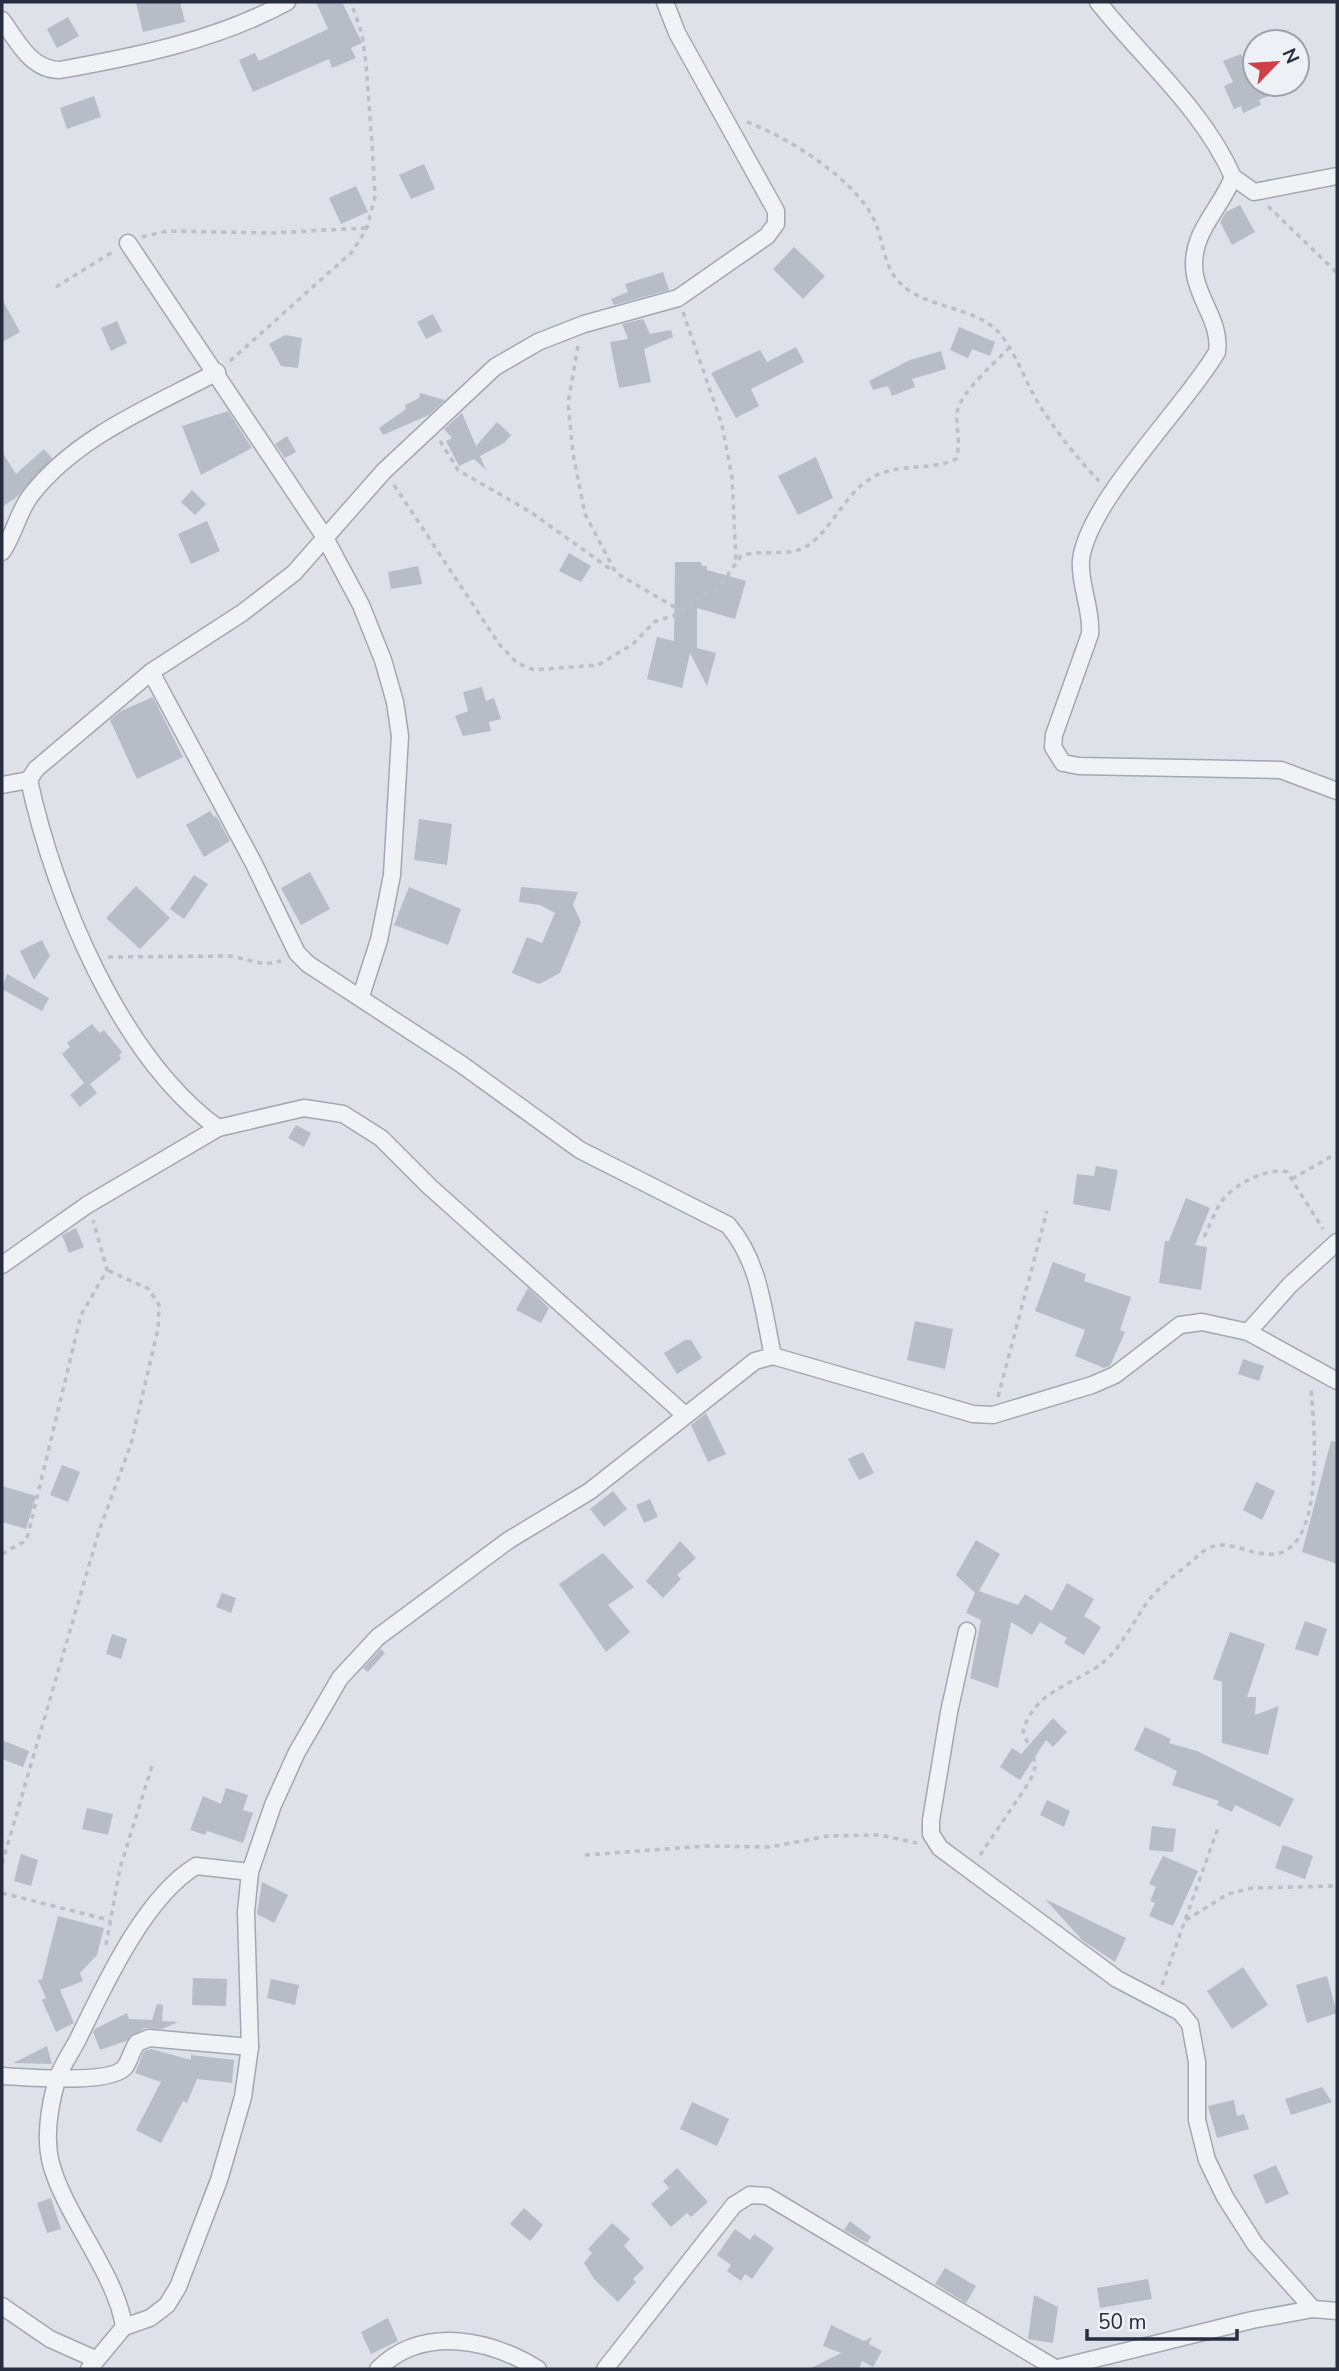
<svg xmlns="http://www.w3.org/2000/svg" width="1339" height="2371" viewBox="0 0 1339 2371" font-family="'Nunito Sans',sans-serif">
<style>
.building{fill:#b8bcc7}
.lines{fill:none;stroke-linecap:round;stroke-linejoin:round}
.street-casing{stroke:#a3a7b2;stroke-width:19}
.path{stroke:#bcbfc6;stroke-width:3.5;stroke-dasharray:5 5;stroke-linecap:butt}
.street{stroke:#f1f2f6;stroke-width:16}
</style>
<rect width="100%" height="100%" fill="#dee1e8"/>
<g class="building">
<path d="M136,2H180L185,22L143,32Z"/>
<path d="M316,2H342L362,43L351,48L356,58L332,68L329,59L253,92L239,60L255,53L259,61L328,29Z"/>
<path d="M68,17L79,36L57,48L47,29Z"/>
<path d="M1241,54L1245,63L1255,58V84H1296L1259,100L1261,105L1243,113L1241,106L1234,109L1224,86L1233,82L1223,61Z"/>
<path d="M94,96L101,117L67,129L60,108Z"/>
<path d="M424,164L435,189L411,199L399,175Z"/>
<path d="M356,186L368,212L341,224L329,198Z"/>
<path d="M1240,205L1255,232L1232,245L1220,222L1226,212Z"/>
<path d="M794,247L825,276L803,299L773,269Z"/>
<path d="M663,272L669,290L614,305L611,299L628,292L625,284Z"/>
<path d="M2,299L20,332L2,342Z"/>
<path d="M433,314L442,331L426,339L417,322Z"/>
<path d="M643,319L650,334L671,330L673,337L644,349L651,382L619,388L610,342L628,339L622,324Z"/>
<path d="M117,321L127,343L111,351L101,328Z"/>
<path d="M959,327L995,342L990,356L972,349L968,358L950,350Z"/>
<path d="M285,335L302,338L298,368L281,366L269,344Z"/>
<path d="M796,347L804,362L751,389L759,406L736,418L711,373L760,350L767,362Z"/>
<path d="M941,351L946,369L912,379L915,387L892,396L888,386L873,390L869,381L910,360Z"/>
<path d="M420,393L445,400L429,415L383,435L379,428L406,409L405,405L419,398Z"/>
<path d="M228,411L252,448L201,475L182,426Z"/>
<path d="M462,413L476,446L497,422L511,435L504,443L480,456L486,470L474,459L459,466L446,441L452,438L444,429Z"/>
<path d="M287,436L296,452L285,458L275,444Z"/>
<path d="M44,449L52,458L17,497L2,507V452L16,474Z"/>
<path d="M816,457L833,498L798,515L778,476Z"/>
<path d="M192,490L206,504L195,515L181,502Z"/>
<path d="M207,521L220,551L191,564L178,534Z"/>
<path d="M569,553L591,566L581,582L559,571Z"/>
<path d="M675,562H701L702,566H707V570L746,581L735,619L697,608V648L716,653L707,686L690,653L682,688L647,679L657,637L674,641Z"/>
<path d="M418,566L422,584L391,589L388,572Z"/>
<path d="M482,687L486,701L494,698L501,719L489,722L491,731L463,736L455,716L468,711L463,692Z"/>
<path d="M153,697L183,757L137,779L110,720L121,711Z"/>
<path d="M210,811L214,817L216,816L230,841L204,857L186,825Z"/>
<path d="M419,819L452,824L447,865L414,860Z"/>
<path d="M310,872L330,909L301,925L281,888Z"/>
<path d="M194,875L208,884L184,919L170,909Z"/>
<path d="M136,886L170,918L140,949L106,918Z"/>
<path d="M409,887L461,909L448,945L394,925Z"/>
<path d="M521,887L578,892L573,905L581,922L560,973L539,984L512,973L527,937L542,943L555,913L540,905L519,902Z"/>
<path d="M42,940L50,956L34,980L20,951Z"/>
<path d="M7,974L49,998L42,1011L2,989Z"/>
<path d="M92,1024L100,1033L104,1030L122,1052L119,1055L121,1059L90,1084L97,1093L80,1107L70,1095L84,1083L62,1054L70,1047L67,1043Z"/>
<path d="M296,1125L311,1133L304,1147L288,1138Z"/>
<path d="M1096,1166L1118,1170L1110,1211L1073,1204L1077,1174L1094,1176Z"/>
<path d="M1186,1198L1210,1208L1195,1245L1207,1247L1201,1290L1159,1283L1165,1241H1169Z"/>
<path d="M76,1228L84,1247L69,1253L62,1235Z"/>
<path d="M1053,1262L1086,1274L1084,1281L1131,1297L1120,1330L1125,1332L1110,1366L1104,1368L1075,1356L1085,1330L1035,1311Z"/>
<path d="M528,1288L549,1308L541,1323L516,1310Z"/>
<path d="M915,1321L953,1329L945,1369L907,1360Z"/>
<path d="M685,1340H691L702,1358L677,1374L664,1353Z"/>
<path d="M1243,1359L1264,1366L1259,1381L1238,1374Z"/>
<path d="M706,1413L726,1454L708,1462L691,1425Z"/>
<path d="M1331,1441L1337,1442V1564L1302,1552Z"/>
<path d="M863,1452L874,1473L859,1480L848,1459Z"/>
<path d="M62,1465L80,1472L68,1502L50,1495Z"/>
<path d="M1256,1482L1275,1491L1262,1520L1243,1510Z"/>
<path d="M2,1486L36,1496L26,1529L2,1522Z"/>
<path d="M613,1491L627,1509L604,1527L590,1509Z"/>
<path d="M650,1499L658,1517L644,1523L636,1505Z"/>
<path d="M976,1540L1000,1554L979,1591L1018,1605L1025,1594L1052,1611L1067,1583L1094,1599L1084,1616L1101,1627L1084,1655L1064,1643L1067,1638L1040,1622L1032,1635L1011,1622L998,1688L970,1678L981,1620L966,1613L975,1593L956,1575Z"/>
<path d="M680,1541L696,1558L677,1575L681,1579L663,1598L646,1581Z"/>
<path d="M603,1553L634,1587L608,1605L630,1632L606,1652L559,1584Z"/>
<path d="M222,1593L236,1598L231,1613L216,1607Z"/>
<path d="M1305,1621L1327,1629L1318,1656L1295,1649Z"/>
<path d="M1230,1632L1265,1644L1247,1697H1256L1255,1715L1279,1706L1268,1755L1222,1743V1682L1213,1679Z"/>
<path d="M112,1634L127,1639L121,1659L106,1654Z"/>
<path d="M381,1649L385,1653L368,1672L363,1668Z"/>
<path d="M1053,1718L1067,1732L1053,1747L1046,1740L1020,1780L1000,1767L1012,1748L1021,1754Z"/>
<path d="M1145,1727L1171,1739L1169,1743L1197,1751L1294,1799L1280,1827L1235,1805L1232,1812L1217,1805L1219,1801L1172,1785L1177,1771L1134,1750Z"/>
<path d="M2,1740L29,1751L23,1767L2,1759Z"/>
<path d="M226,1788L248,1795L243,1810L253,1813L243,1843L207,1831L205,1835L190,1830L203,1796L221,1804Z"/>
<path d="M1047,1800L1070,1811L1064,1827L1040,1815Z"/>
<path d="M87,1808L113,1814L108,1835L82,1829Z"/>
<path d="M1152,1826L1176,1829L1173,1852L1149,1850Z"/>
<path d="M1283,1845L1313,1856L1305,1879L1275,1868Z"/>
<path d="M21,1854L38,1860L31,1886L14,1881Z"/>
<path d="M1163,1856L1198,1871L1173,1926L1149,1916L1155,1903L1150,1901L1156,1887L1149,1884Z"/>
<path d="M262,1882L288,1895L274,1923L257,1914Z"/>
<path d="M1045,1899L1126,1938L1115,1962L1082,1940Z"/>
<path d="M58,1916L104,1928L97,1955L80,1973L83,1981L60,1990L74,2023L56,2032L42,2000L46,1998L38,1980L42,1979Z"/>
<path d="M1243,1967L1268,2005L1232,2029L1207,1991Z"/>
<path d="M1327,1976L1337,2013L1307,2023L1296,1985Z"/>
<path d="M193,1978L227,1979L226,2006L192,2005Z"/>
<path d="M271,1979L299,1985L295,2005L267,1998Z"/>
<path d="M157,2004L163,2005L162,2021L178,2022L162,2029L145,2028L126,2041L100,2050L93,2032L95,2029L127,2013L129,2019L152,2020Z"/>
<path d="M47,2046L52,2064L13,2063Z"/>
<path d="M151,2049L191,2060V2055L234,2060L232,2083L197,2079L187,2103L183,2101L161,2143L136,2130L161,2082L135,2073L144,2051Z"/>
<path d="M1322,2087L1332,2102L1291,2115L1285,2099Z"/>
<path d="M1234,2100L1237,2116L1244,2114L1249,2129L1217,2138L1208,2106Z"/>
<path d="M692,2102L729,2119L717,2146L680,2129Z"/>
<path d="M1276,2165L1289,2194L1266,2204L1253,2175Z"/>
<path d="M677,2168L708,2202L691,2217L687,2213L671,2227L651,2204L669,2188L663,2181Z"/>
<path d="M51,2198L61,2229L47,2233L37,2203Z"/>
<path d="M524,2208L543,2225L530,2241L510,2224Z"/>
<path d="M850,2221L871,2237L867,2243L844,2230Z"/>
<path d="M612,2223L630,2239L624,2246L644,2268L633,2279L636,2282L618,2302L594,2279L584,2263L592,2253L588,2249Z"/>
<path d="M735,2229L750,2240L754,2234L774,2248L752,2279L745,2274L741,2281L727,2271L731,2265L717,2255Z"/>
<path d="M945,2268L976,2286L966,2303L935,2284Z"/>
<path d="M1148,2279L1152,2299L1100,2308L1097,2288Z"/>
<path d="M1034,2295L1058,2307L1053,2343L1028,2339Z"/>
<path d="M388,2318L398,2341L371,2354L361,2332Z"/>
<path d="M831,2325L864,2341L872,2337L869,2344L882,2351L873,2367L862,2361L859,2369H809L841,2353L823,2346Z"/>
</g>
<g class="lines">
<defs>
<g id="street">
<path d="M665,2L677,33L776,211V224L767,236L678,298L584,324L538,342L495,367L384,471L294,573L242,613L151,672L36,769L29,780C54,896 120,1057 218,1128L304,1108L343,1114L381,1138L430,1187L685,1415"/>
<path d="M1098,2C1143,59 1203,109 1233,177C1220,211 1188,234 1195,275C1200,303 1221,323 1217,352C1185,407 1088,501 1081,560C1079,585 1092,608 1090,634L1054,735L1053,747L1063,763L1079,766L1281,770L1337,791"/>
<path d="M2,20C18,42 31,70 60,70C138,56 217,40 287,2"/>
<path d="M1233,177L1254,192L1337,176"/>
<path d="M128,243L324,536L361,605L383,660L395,702L400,736L392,875L379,940L361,996"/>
<path d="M2,552C14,535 18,512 31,495C77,436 153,406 217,372"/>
<path d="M151,672L253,862L297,953L308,964L461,1064L580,1150L728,1225C760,1262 763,1310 773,1356"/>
<path d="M2,785L29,780"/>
<path d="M2,1265L87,1205L218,1128"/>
<path d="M1248,1332L1290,1285L1337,1242"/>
<path d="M967,1631L949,1712L931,1820V1834L940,1848L1117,1979L1180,2012L1190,2024L1197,2062V2120L1207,2160L1225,2197L1255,2244L1313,2309"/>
<path d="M2,2076C24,2077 111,2085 125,2067C130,2060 132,2050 137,2043L149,2038L250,2047"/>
<path d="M2,2306L50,2339L95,2359"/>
<path d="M124,2327L150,2318L167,2305L178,2287L219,2180L243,2097L250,2047L246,1912L250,1872L273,1805L297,1752L340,1678L378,1637L509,1540L590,1491L755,1361L773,1356L973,1414L993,1415L1092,1385L1115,1375L1180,1325L1202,1322L1248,1332L1337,1381"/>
<path d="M89,2369L124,2327C117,2276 67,2218 52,2167C44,2141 49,2109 56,2083C60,2066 73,2051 80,2035C106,1982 145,1897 196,1866L250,1872"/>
<path d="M378,2369C423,2325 489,2339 538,2369"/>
<path d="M605,2369L734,2205L750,2195L767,2196L1055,2368"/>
<path d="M1054,2369L1252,2320L1313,2309L1337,2311"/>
</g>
</defs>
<use href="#street" class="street-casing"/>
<g class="path">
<path d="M747,122C788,137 857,180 875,222C883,240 884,266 898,281C924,310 977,305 1001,335C1016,354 1025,380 1037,401C1054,429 1076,457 1099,481"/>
<path d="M1268,206L1337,273"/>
<path d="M142,237L167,231L270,233L367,228"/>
<path d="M56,287L114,251"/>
<path d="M683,312L722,425L732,477L736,562"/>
<path d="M578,346L568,403L573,454L585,514L616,573L683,612"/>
<path d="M230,361L352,252L367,228L375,196L372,144L366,64L362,34L351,2"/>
<path d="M440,441L458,470L532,513L613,571"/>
<path d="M394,485L499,644L517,663L534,670L598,665L633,644L654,622L684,612L701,595L718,589L741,556C762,548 791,559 810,544C836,524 846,490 877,475C903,463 930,471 956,459C961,444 956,430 957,414C958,394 994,364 1008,349"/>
<path d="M108,957L230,956L265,964L281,961"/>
<path d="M1292,1179L1337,1153"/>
<path d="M1204,1237C1210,1225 1215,1211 1222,1201C1233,1185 1267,1167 1287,1172L1323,1229"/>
<path d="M998,1397L1047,1211"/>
<path d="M2,1554L25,1541L28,1535L81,1315L107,1270L93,1220"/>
<path d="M585,1855L706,1846L770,1847L828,1836L880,1835L917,1843"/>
<path d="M980,1855L1030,1781L1036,1765L1023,1731C1034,1693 1068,1686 1097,1667C1121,1651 1132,1622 1149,1600C1162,1583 1184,1569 1200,1554C1221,1535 1242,1552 1266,1554C1328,1561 1314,1425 1311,1388"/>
<path d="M2,1864L99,1531L131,1444L158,1329L159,1305L149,1289L107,1270"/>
<path d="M2,1893L109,1920"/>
<path d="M1186,1920L1228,1894L1252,1888L1337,1886"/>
<path d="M106,1945L120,1868L152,1766"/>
<path d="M1162,1985L1219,1825"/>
</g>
<use href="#street" class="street"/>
</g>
<rect width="1339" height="2371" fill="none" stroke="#272d3f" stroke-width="7"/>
<g transform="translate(1276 63) rotate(65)"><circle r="33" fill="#edf0f5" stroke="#9ea2ac" stroke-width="2"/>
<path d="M0-5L12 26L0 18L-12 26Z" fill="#ce4148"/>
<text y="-10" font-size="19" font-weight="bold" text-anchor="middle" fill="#272d3f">N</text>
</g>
<path d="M1087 2329v10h150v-10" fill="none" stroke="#272d3f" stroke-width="3.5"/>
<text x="1098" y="2329" font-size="21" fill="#272d3f" stroke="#edf0f5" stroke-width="5" paint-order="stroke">50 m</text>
</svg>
